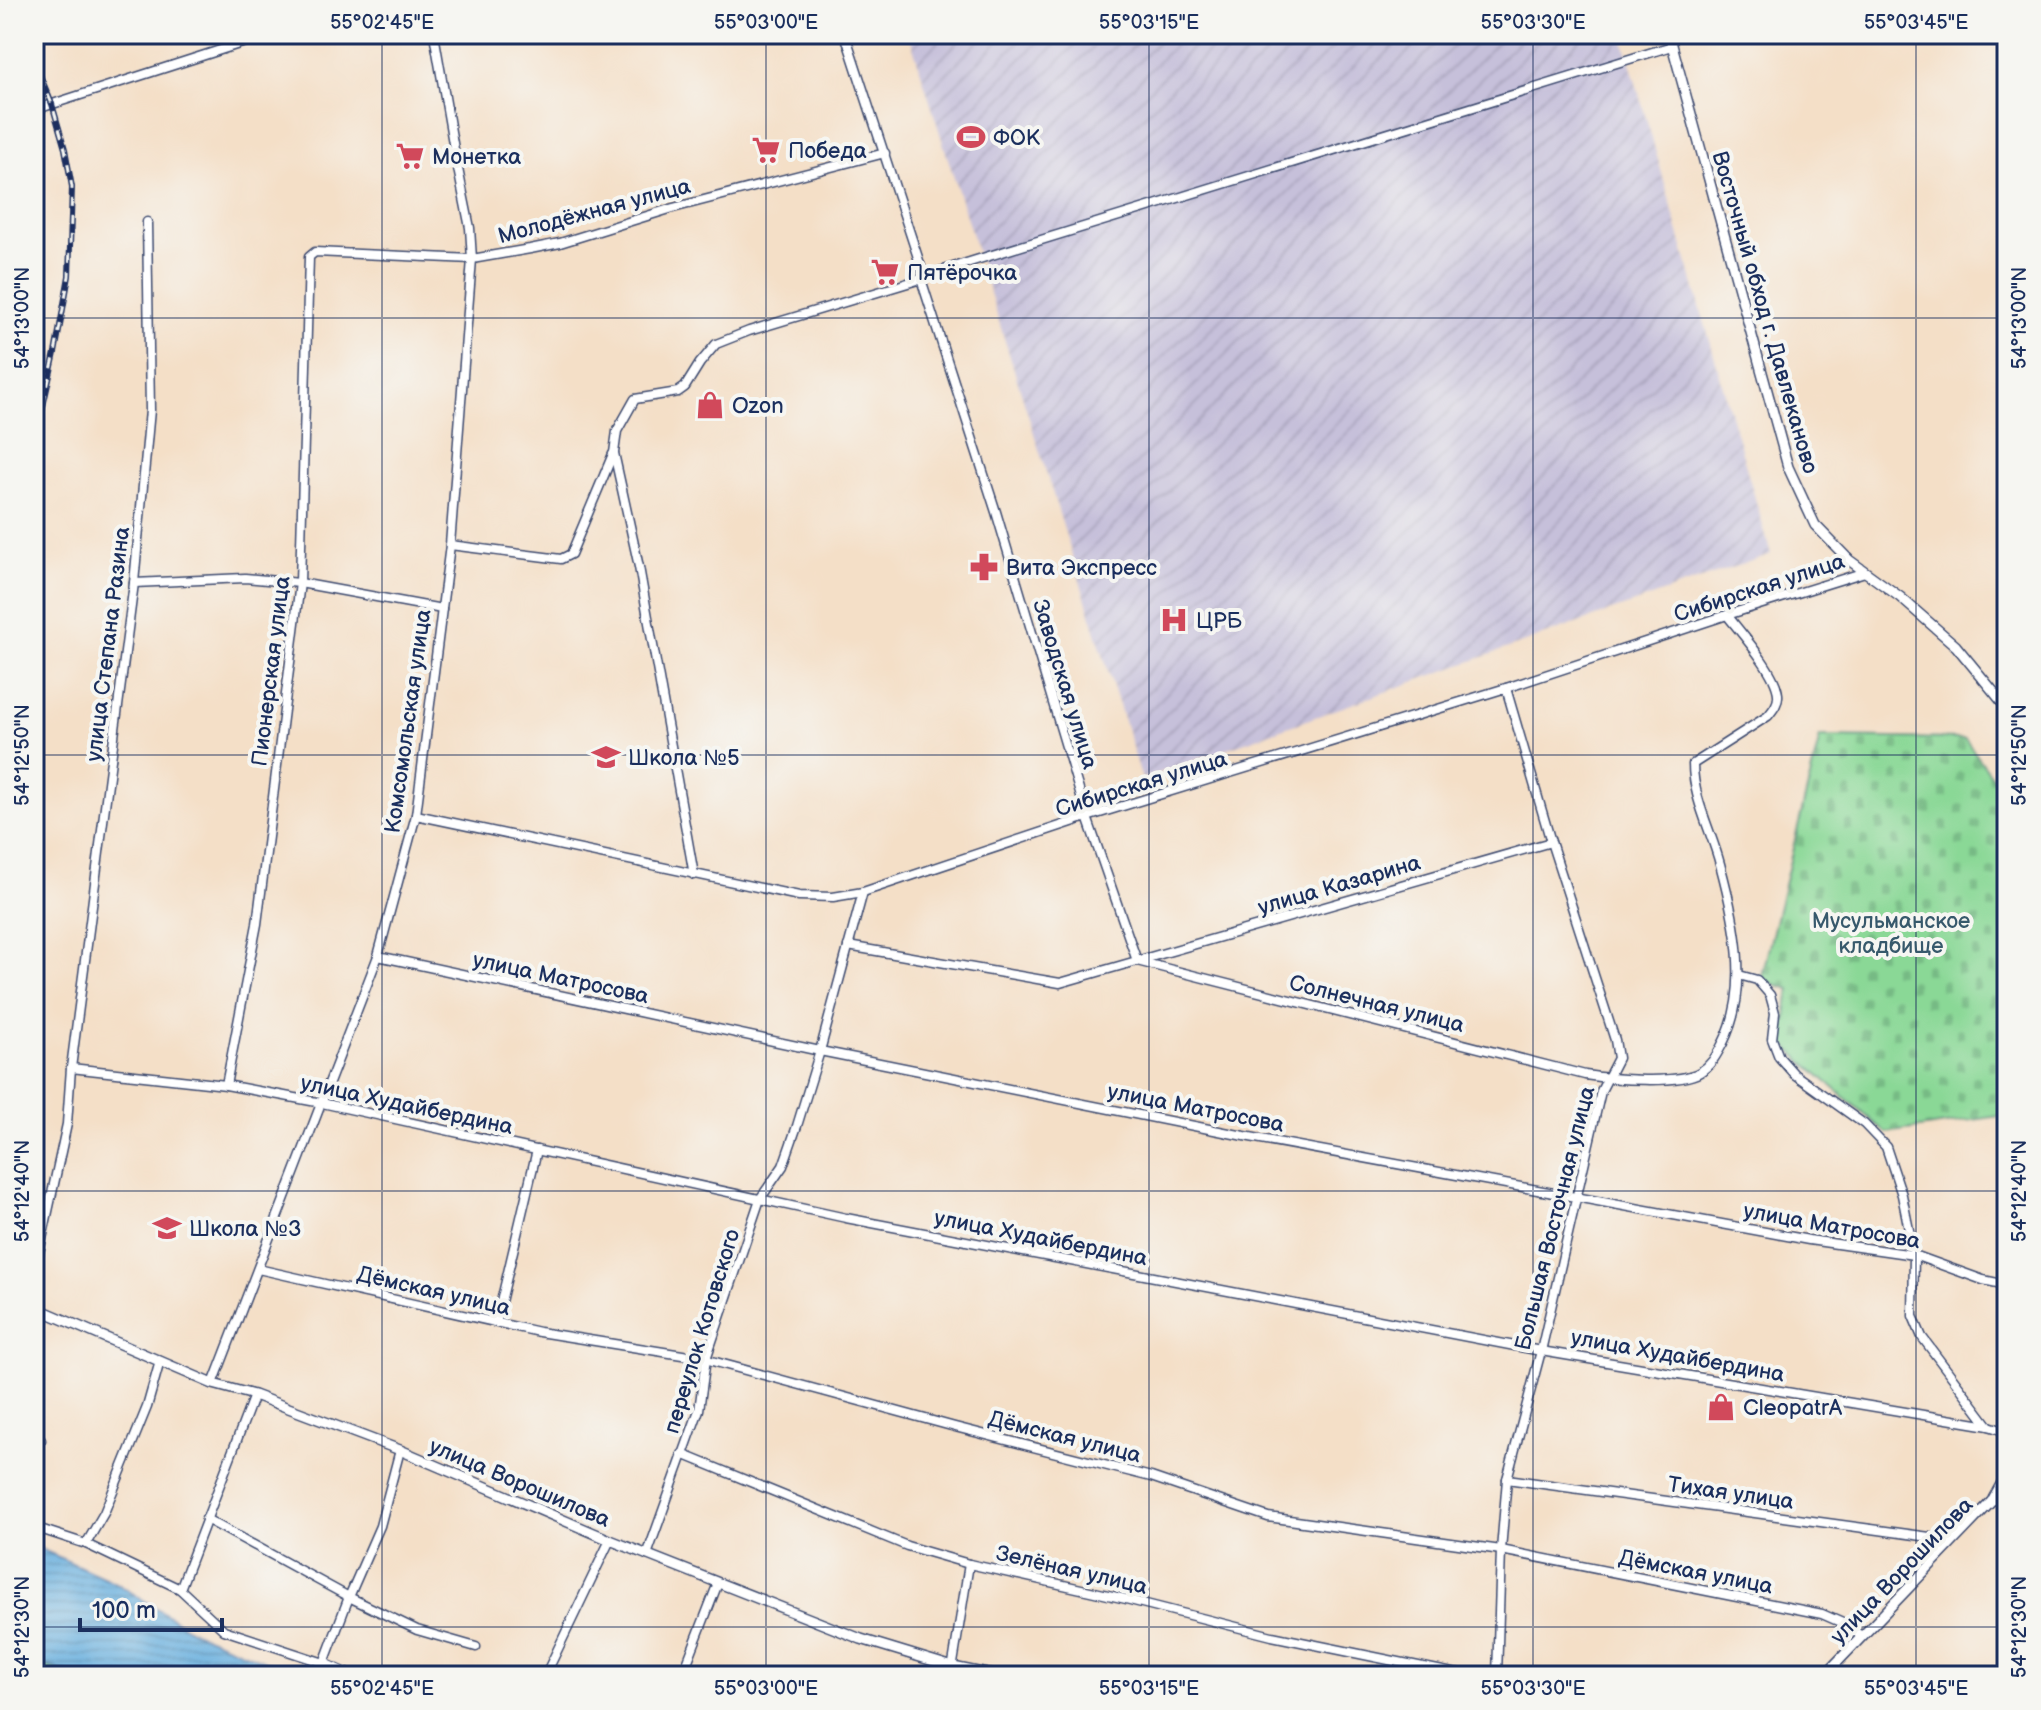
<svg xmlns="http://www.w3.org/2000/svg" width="2041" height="1710" viewBox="0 0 2041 1710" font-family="'Balsamiq Sans',sans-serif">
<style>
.industrial{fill:url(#industrial-furrows)}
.forest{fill:url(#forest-firs);stroke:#45746e;stroke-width:2}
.cemetery{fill:url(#cemetery-stones);stroke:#52847a;stroke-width:2}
.water{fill:url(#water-rules);stroke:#416f9e;stroke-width:2}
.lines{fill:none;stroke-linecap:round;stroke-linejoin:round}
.minor-casing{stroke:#3c496e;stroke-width:11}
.tertiary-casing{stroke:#3c496e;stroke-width:12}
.minor{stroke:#fff;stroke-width:8}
.tertiary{stroke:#fff;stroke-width:9}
.rail-casing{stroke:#1b2f5e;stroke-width:6}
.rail{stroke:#f6f6f2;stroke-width:3;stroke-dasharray:9;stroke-linecap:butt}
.ticks{fill:none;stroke:#1b2f5e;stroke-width:2;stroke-opacity:0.45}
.labels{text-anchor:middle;stroke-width:8;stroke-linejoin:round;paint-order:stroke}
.poi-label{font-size:22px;fill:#1b2f5e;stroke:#f6f6f2;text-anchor:start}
.street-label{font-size:22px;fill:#1b2f5e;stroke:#f6f6f2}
.park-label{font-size:22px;fill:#37596c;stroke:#f6f6f2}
.neatline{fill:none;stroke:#1b2f5e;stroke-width:3}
.ticks-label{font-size:20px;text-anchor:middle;fill:#1b2f5e}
</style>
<defs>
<pattern id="industrial-furrows" width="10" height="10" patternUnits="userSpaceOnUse" patternTransform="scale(2)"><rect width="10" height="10" fill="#c6c0da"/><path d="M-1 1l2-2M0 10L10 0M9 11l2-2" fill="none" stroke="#aaa5be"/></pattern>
<pattern id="forest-firs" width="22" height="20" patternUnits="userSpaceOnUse" patternTransform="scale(2)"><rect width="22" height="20" fill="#6fb87f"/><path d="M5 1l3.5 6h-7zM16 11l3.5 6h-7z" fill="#5a966b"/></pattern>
<pattern id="cemetery-stones" width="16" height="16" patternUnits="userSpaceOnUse" patternTransform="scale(2)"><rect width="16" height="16" fill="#8ad896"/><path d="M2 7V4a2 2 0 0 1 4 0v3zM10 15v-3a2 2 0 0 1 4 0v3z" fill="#76ba84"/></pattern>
<pattern id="water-rules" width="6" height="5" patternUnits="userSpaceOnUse" patternTransform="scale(2)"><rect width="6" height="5" fill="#67afde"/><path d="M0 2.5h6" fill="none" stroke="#548fb7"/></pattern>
</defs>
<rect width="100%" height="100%" fill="#f6f6f2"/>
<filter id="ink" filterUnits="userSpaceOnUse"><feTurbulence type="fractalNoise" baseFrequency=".0125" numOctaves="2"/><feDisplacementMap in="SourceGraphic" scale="16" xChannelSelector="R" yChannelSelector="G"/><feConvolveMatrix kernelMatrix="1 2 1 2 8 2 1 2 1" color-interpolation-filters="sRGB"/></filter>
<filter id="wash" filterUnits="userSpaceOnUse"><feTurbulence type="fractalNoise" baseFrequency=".006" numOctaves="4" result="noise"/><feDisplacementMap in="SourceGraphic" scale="32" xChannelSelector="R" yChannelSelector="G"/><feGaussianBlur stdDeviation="1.8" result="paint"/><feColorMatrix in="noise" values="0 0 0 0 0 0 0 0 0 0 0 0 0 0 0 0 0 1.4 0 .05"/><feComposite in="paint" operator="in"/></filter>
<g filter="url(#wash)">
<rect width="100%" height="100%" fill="#f4dfc7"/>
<path class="industrial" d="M909,34H1622L1771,554L1142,779Z"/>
<path class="forest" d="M34,1662H38L80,1676H34Z"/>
<path class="cemetery" d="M1820,737L1965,739L2007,797V1115L1886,1133L1782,1043L1790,989L1761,980Z"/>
<path class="water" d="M34,1546L116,1583L194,1632L301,1676H80L34,1662Z"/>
</g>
<g filter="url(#ink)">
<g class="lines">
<defs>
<g id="minor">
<path d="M845,34L924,276L921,279L996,512L1087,817L1137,961"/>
<path d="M34,74L41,90L34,105"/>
<path d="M34,110L270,34"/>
<path d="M924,276L1672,46"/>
<path d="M450,545L561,559L571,554L613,454"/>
<path d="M134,583L245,578L300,583L442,609"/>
<path d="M416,815L799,896L833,897L863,892L1087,817L1506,688L1727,615L1865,572"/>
<path d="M694,875L639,567L614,453L617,431L635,399L678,392L685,387L700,363L716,344L749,331L921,279"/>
<path d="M848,946L1060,983L1551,842"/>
<path d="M378,956L820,1051L1239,1135L1809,1240L1914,1255L1983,1280L2007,1285"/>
<path d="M1137,961L1585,1075C1611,1079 1679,1085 1700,1072C1712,1065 1717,1054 1723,1043C1751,988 1735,920 1720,864C1711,830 1693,799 1693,764L1768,716C1773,710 1779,703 1778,694C1776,672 1741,633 1727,615"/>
<path d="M1739,975L1757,980L1770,995L1775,1013L1772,1039L1779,1057L1794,1074L1864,1124L1886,1147L1902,1195L1914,1255L1913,1316L1922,1337L1989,1426"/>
<path d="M71,1068L226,1085L322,1103L846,1218L1541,1351L1989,1426L2007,1432"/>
<path d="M226,1085L257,924L300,583L309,257L315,252L472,259L530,249L560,243L673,208L885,153"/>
<path d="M258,1269L539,1332L701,1358L955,1427L1151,1477L1268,1517L1501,1550L1822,1614L1847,1625L1861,1636"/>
<path d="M34,1276L67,1124L71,1068L134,583L150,410L147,222"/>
<path d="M496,1323L537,1150"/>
<path d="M213,1384L378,956L416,815L450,545L472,259L470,228L454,149L434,34"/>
<path d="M34,1436L41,1440"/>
<path d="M682,1454L907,1546L969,1564L1126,1599L1272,1636L1467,1676"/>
<path d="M1507,1479L1937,1538L1949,1545"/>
<path d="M206,1519L349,1597L417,1630L476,1647"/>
<path d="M34,1527L86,1544L180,1589L224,1630L324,1663L353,1676"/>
<path d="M86,1544L104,1513L147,1407L160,1361"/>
<path d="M647,1555L699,1410L706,1359L760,1199L783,1166L797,1126L820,1051L863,892"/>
<path d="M180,1589L254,1395"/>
<path d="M324,1663L349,1597L380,1526L400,1450"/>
<path d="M545,1676L610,1540"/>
<path d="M682,1676L718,1583"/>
<path d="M951,1676L969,1564"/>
<path d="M1497,1676L1501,1550L1507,1479L1541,1351L1601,1091L1618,1058L1615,1040L1551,842L1506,688"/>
</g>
<g id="tertiary">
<path d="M1669,34L1788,467L1815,525L1849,560L1900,597L1956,646L2007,708"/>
<path d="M34,1307L213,1384L254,1395L400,1450L610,1540L861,1639L953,1667L997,1676"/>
<path d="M1993,1499L2003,1481L2007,1466"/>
<path d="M1824,1676L1991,1502L2007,1492"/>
</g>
</defs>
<use href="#minor" class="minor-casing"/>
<use href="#tertiary" class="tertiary-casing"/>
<use href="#minor" class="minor"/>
<use href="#tertiary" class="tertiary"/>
<defs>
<path id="rail" d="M34,61L52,104L65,149L72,187L69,276L55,353L34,446"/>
</defs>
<use href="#rail" class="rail-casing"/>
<use href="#rail" class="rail"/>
</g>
</g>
<path class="ticks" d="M382,34V1676M766,34V1676M1149,34V1676M1533,34V1676M1916,34V1676M34,318H2007M34,755H2007M34,1191H2007M34,1627H2007"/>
<defs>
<symbol id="stadium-bare" viewBox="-9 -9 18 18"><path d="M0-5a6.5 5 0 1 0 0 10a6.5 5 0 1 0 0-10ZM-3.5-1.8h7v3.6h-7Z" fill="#d1495b" stroke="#f6f6f2" stroke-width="2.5" paint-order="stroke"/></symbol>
<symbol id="supermarket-bare" viewBox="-9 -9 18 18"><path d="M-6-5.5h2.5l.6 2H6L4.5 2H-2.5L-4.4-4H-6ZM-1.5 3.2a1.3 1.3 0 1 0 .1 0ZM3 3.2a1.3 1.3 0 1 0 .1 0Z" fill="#d1495b" stroke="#f6f6f2" stroke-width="2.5" paint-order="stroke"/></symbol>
<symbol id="shop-bare" viewBox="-9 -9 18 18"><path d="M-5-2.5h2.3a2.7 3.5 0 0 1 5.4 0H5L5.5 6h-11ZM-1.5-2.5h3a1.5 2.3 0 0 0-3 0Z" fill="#d1495b" stroke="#f6f6f2" stroke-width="2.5" paint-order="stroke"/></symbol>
<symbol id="pharmacy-bare" viewBox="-9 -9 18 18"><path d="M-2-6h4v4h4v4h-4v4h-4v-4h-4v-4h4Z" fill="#d1495b" stroke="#f6f6f2" stroke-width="2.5" paint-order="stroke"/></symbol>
<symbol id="hospital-bare" viewBox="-9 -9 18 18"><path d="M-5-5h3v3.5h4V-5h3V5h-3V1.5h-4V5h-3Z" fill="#d1495b" stroke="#f6f6f2" stroke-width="2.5" paint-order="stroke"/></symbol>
<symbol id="school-bare" viewBox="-9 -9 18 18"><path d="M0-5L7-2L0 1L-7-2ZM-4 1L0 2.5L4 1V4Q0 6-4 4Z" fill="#d1495b" stroke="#f6f6f2" stroke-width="2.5" paint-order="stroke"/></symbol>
</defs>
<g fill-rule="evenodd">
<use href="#stadium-bare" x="951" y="117" width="40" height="40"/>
<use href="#supermarket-bare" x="746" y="130" width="40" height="40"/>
<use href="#supermarket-bare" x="390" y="136" width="40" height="40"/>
<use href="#supermarket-bare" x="865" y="252" width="40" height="40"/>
<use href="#shop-bare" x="690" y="385" width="40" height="40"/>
<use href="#pharmacy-bare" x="964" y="547" width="40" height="40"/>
<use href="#hospital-bare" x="1154" y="600" width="40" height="40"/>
<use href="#school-bare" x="586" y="737" width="40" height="40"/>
<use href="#school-bare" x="147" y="1208" width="40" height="40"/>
<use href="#shop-bare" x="1701" y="1387" width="40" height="40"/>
</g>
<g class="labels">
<g class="poi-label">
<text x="993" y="145">ФОК</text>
<text x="788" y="158">Победа</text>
<text x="432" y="164">Монетка</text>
<text x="907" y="280">Пятёрочка</text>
<text x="732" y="413">Ozon</text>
<text x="1006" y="575">Вита Экспресс</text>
<text x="1196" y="628">ЦРБ</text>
<text x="628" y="765">Школа №5</text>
<text x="189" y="1236">Школа №3</text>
<text x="1743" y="1415">CleopatrA</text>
</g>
<g class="street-label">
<text transform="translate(594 210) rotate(-15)" y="8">Молодёжная улица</text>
<text transform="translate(1766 312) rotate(74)" y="8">Восточный обход г. Давлеканово</text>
<text transform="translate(1759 587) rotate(-18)" y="8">Сибирская улица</text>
<text transform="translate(107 644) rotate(-83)" y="8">улица Степана Разина</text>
<text transform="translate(270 671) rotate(-83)" y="8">Пионерская улица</text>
<text transform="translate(1066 684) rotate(73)" y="8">Заводская улица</text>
<text transform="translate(407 721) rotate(-82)" y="8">Комсомольская улица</text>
<text transform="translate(1141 783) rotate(-17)" y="8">Сибирская улица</text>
<text transform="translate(1339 884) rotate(-16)" y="8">улица Казарина</text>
<text transform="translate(561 977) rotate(12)" y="8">улица Матросова</text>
<text transform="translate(1377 1003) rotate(14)" y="8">Солнечная улица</text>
<text transform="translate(407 1104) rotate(12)" y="8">улица Худайбердина</text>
<text transform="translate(1196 1107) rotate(11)" y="8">улица Матросова</text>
<text transform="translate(1554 1218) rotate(-76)" y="8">Большая Восточная улица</text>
<text transform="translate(1832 1225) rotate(10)" y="8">улица Матросова</text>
<text transform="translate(1041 1237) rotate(11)" y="8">улица Худайбердина</text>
<text transform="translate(434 1290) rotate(13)" y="8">Дёмская улица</text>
<text transform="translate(701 1331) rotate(-73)" y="8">переулок Котовского</text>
<text transform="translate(1678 1355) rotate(10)" y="8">улица Худайбердина</text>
<text transform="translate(1065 1436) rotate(14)" y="8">Дёмская улица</text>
<text transform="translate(520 1482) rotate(23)" y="8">улица Ворошилова</text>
<text transform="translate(1731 1492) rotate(8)" y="8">Тихая улица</text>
<text transform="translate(1072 1569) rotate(13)" y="8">Зелёная улица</text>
<text transform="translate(1901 1570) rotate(-46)" y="8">улица Ворошилова</text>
<text transform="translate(1696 1571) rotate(11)" y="8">Дёмская улица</text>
</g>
<g class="park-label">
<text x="1891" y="928">Мусульманское<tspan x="1891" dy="25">кладбище</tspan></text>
</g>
</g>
<rect width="2041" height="1710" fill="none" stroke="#f6f6f2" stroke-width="88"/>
<path d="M80 1618v12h142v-12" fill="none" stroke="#1b2f5e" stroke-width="4"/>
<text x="92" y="1618" font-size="24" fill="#1b2f5e" stroke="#f6f6f2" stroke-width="6" paint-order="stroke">100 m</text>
<rect x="44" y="44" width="1953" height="1622" class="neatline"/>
<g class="ticks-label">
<text x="382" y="29">55°02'45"E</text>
<text x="766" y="29">55°03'00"E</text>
<text x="1149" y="29">55°03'15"E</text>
<text x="1533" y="29">55°03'30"E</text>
<text x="1916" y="29">55°03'45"E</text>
<text transform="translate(22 318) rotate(-90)" y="7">54°13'00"N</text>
<text transform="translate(2019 318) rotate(-90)" y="7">54°13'00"N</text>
<text transform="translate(22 755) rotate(-90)" y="7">54°12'50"N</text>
<text transform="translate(2019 755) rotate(-90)" y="7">54°12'50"N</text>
<text transform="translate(22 1191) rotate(-90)" y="7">54°12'40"N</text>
<text transform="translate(2019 1191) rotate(-90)" y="7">54°12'40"N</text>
<text transform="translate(22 1627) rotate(-90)" y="7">54°12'30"N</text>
<text transform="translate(2019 1627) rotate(-90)" y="7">54°12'30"N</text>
<text x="382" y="1695">55°02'45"E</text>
<text x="766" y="1695">55°03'00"E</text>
<text x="1149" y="1695">55°03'15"E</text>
<text x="1533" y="1695">55°03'30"E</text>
<text x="1916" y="1695">55°03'45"E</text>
</g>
</svg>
